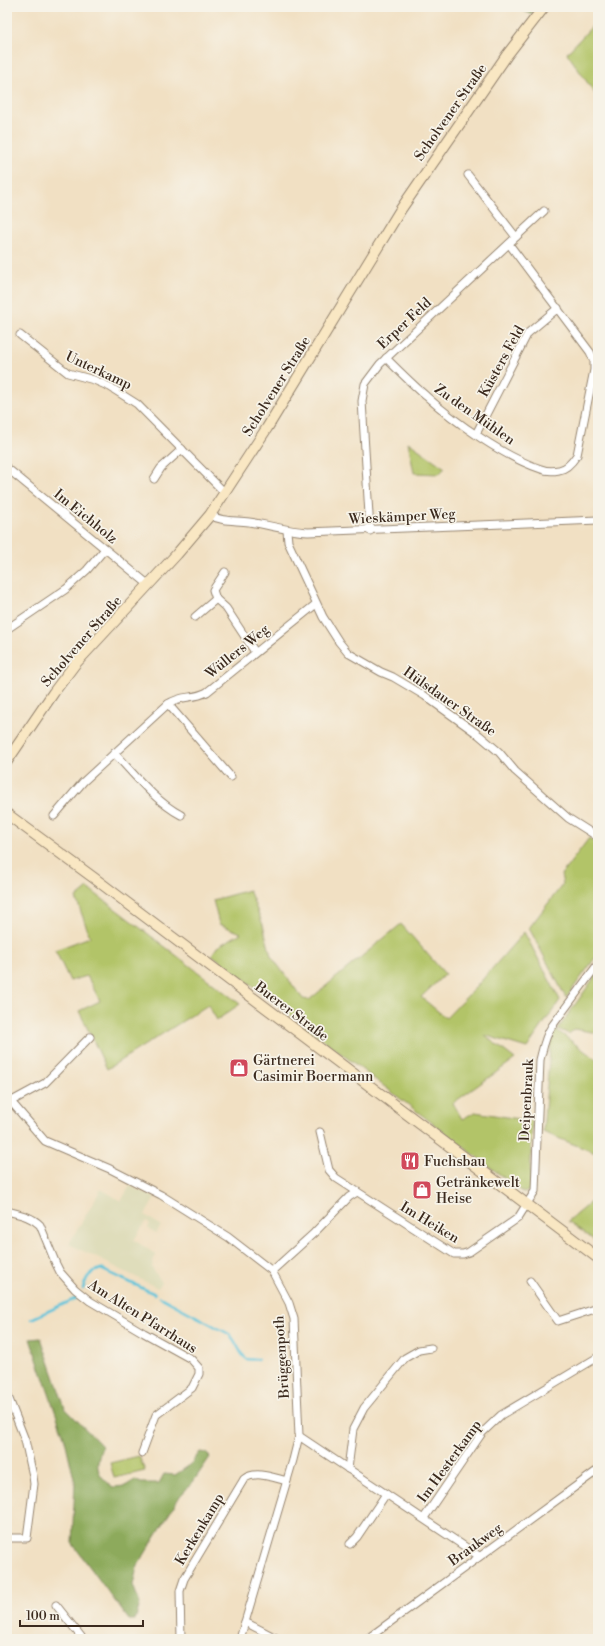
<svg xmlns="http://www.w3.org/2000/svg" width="605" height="1646" viewBox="0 0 605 1646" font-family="'Libre Bodoni',serif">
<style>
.built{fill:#dfddbb}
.green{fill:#b2c467;stroke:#767742}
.forest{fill:#8daa5c;stroke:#646a3d}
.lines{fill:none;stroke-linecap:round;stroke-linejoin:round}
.stream{stroke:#5ec4db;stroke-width:2.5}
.minor-casing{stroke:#968570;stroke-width:9}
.secondary-casing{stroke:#968570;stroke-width:12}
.minor{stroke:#fff;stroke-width:7}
.secondary{stroke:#f9e7c3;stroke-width:10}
.labels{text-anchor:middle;stroke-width:3.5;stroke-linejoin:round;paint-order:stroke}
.street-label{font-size:14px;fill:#3b2a1e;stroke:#f7f3e8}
.poi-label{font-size:14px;fill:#3b2a1e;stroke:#f7f3e8;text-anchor:start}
</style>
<rect width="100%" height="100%" fill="#f7f3e8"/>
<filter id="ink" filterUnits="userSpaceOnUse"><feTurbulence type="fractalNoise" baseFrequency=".025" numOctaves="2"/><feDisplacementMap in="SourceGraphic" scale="8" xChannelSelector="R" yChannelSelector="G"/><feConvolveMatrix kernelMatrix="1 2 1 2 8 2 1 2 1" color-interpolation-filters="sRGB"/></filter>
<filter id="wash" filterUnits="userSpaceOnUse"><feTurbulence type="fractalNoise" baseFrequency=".012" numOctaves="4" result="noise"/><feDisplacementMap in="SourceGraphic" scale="16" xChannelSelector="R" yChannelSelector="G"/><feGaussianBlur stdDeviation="0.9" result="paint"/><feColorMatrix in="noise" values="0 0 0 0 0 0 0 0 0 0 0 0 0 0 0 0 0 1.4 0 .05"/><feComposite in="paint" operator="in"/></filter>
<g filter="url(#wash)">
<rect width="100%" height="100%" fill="#f1e0c3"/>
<path class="built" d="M130,1186L155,1198L145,1215L161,1226L156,1233L148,1228L150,1224L146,1221L134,1240L155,1254L152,1268L162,1282L158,1288L69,1244L101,1189L121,1201Z"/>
<g class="green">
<path d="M598,20V98L567,53Z"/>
<path d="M408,442L445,468L439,474L414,473Z"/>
<path d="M589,838L598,844V954L566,998L529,928L563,884L561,875Z"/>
<path d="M88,888L240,1004L217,1020L208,1005L107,1069L79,1011L100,1001L87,976L70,981L55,950L90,937L76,898Z"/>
<path d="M249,890L263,925L271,956L303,999L309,1000L401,924L445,974L421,997L446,1018L476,987L524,932L560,1000L527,1048L484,1035L515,1059L453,1103L462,1119L475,1112L532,1121L530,1190L524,1193L212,955L217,947L241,933L219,924L213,900Z"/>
<path d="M598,972V1033L574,1029L569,1034L558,1029Z"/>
<path d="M555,1029L598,1061V1154L543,1132L551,1038Z"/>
<path d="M598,1196V1243L568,1221Z"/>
<path d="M139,1456L145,1471L114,1478L110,1463Z"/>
</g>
<g class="forest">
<path d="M521,7H537L531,14L519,9Z"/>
<path d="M41,1338L65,1408L102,1446C96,1467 94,1472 113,1487L125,1486L135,1480L141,1483H159L164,1474L175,1475L190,1465L200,1452L206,1453L210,1457L193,1482L180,1496L137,1567L133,1585L140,1604L135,1620H129L72,1543L75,1483L65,1440L30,1339Z"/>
</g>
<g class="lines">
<g class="stream">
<path d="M83,1289C86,1278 88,1273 101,1269L155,1294"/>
<path d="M160,1297L229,1334C237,1341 240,1356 247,1359C250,1360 255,1359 258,1359"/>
<path d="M31,1319L77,1298"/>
</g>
</g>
</g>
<g filter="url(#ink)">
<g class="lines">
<defs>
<g id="minor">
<path d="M516,237L544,211"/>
<path d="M20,335L68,373L94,380L110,387L137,404L225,493"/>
<path d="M386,358C399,371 412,384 426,396C455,422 504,457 541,469C546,471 554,471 559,470C567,469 573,461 577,455L594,370V361L590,352L509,244"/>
<path d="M476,434L528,333L558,308"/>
<path d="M7,468L149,585"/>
<path d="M154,479L161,468L182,449"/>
<path d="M210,515C222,522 235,520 249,522C269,525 288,531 308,532L598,520"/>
<path d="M287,531L288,542L323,617L339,642L348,653L381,672L393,677L425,696L479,735L499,752L515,771L568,818L598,837"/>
<path d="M370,531L362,401L365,384L380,364L516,237L468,175"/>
<path d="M225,572L213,590L216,599L226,608L255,652"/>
<path d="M195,617L216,599"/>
<path d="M7,629L66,589L87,570L105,549"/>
<path d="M168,704L231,777"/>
<path d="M114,753C135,775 155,801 181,815"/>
<path d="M54,816L83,782L168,704C183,694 192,700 207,692L316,604"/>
<path d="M7,1097L45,1141L110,1169L161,1195L228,1237L272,1271L289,1303L294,1319L299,1436L293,1460L240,1639"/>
<path d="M10,1102L45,1083L90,1037"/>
<path d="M320,1132L329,1170L336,1178L454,1254H463L469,1252L518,1218L535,1191L540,1060C543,1048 545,1036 552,1026L598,964"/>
<path d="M7,1211C18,1214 31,1216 40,1225L56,1264L60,1272L75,1289L90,1301L144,1333L191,1359L199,1368V1374L192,1388L156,1415L142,1453"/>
<path d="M272,1271L314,1233L349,1197L357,1192"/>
<path d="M530,1281L558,1321L598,1308"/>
<path d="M7,1394L25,1440L33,1476L34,1484L27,1538H7"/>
<path d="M299,1436L479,1556"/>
<path d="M348,1469L353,1429L364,1408L405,1358L419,1350L431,1348"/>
<path d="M424,1518L482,1433L501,1415L598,1357"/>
<path d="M350,1544L357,1537L386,1494"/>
<path d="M56,1605L83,1639"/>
<path d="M245,1622L278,1639"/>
<path d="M181,1639L180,1591L184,1579L244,1479C256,1470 274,1478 287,1481"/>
<path d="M367,1639L598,1470"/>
</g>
<g id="secondary">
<path d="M7,761L54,692L75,664L177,554L210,515L267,428L401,209L507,55L544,7"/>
<path d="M7,814L94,878L598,1258"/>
</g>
</defs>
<use href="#minor" class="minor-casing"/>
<use href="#secondary" class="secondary-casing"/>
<use href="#minor" class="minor"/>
<use href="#secondary" class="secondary"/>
</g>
</g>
<defs>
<symbol id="shop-square" viewBox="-11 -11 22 22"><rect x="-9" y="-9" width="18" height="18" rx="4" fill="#d1495b" stroke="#f7f3e8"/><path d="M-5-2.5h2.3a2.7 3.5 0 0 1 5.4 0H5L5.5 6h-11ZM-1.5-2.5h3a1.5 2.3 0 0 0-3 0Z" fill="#fff"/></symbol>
<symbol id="restaurant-square" viewBox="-11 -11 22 22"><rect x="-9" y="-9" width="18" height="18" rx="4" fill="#d1495b" stroke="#f7f3e8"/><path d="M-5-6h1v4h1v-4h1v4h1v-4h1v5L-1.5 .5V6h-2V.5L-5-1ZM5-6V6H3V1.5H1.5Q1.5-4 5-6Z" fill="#fff"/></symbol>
</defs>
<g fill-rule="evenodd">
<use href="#shop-square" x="228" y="1057" width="22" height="22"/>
<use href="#restaurant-square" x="399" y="1150" width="22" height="22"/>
<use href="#shop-square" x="411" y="1179" width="22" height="22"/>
</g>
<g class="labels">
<g class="street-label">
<text transform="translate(450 112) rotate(-55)" y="5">Scholvener Straße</text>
<text transform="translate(404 323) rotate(-43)" y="5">Erper Feld</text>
<text transform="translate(501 361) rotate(-61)" y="5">Küsters Feld</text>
<text transform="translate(99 370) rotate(25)" y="5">Unterkamp</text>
<text transform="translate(276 386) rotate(-58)" y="5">Scholvener Straße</text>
<text transform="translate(475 414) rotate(35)" y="5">Zu den Mühlen</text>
<text transform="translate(86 516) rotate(39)" y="5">Im Eichholz</text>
<text transform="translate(402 516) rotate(-3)" y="5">Wieskämper Weg</text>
<text transform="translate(81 641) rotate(-49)" y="5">Scholvener Straße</text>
<text transform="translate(237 651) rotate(-39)" y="5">Wüllers Weg</text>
<text transform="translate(450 701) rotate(35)" y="5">Hülsdauer Straße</text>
<text transform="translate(292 1011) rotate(37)" y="5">Buerer Straße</text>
<text transform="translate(526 1100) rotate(-87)" y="5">Deipenbrauk</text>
<text transform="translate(430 1222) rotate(31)" y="5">Im Heiken</text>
<text transform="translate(143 1316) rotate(32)" y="5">Am Alten Pfarrhaus</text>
<text transform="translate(281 1357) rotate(-94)" y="5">Brüggenpoth</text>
<text transform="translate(449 1461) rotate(-54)" y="5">Im Hesterkamp</text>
<text transform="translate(199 1529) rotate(-59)" y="5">Kerkenkamp</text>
<text transform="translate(475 1544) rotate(-36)" y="5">Braukweg</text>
</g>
<g class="poi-label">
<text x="253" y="1065">Gärtnerei<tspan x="253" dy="16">Casimir Boermann</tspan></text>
<text x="424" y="1166">Fuchsbau</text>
<text x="436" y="1187">Getränkewelt<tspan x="436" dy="16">Heise</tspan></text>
</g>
</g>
<rect width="605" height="1646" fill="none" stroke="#f7f3e8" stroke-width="24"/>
<path d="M20 1620v6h123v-6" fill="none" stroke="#3b2a1e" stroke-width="2"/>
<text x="26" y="1620" font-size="12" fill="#3b2a1e" stroke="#f7f3e8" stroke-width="3" paint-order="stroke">100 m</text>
</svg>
